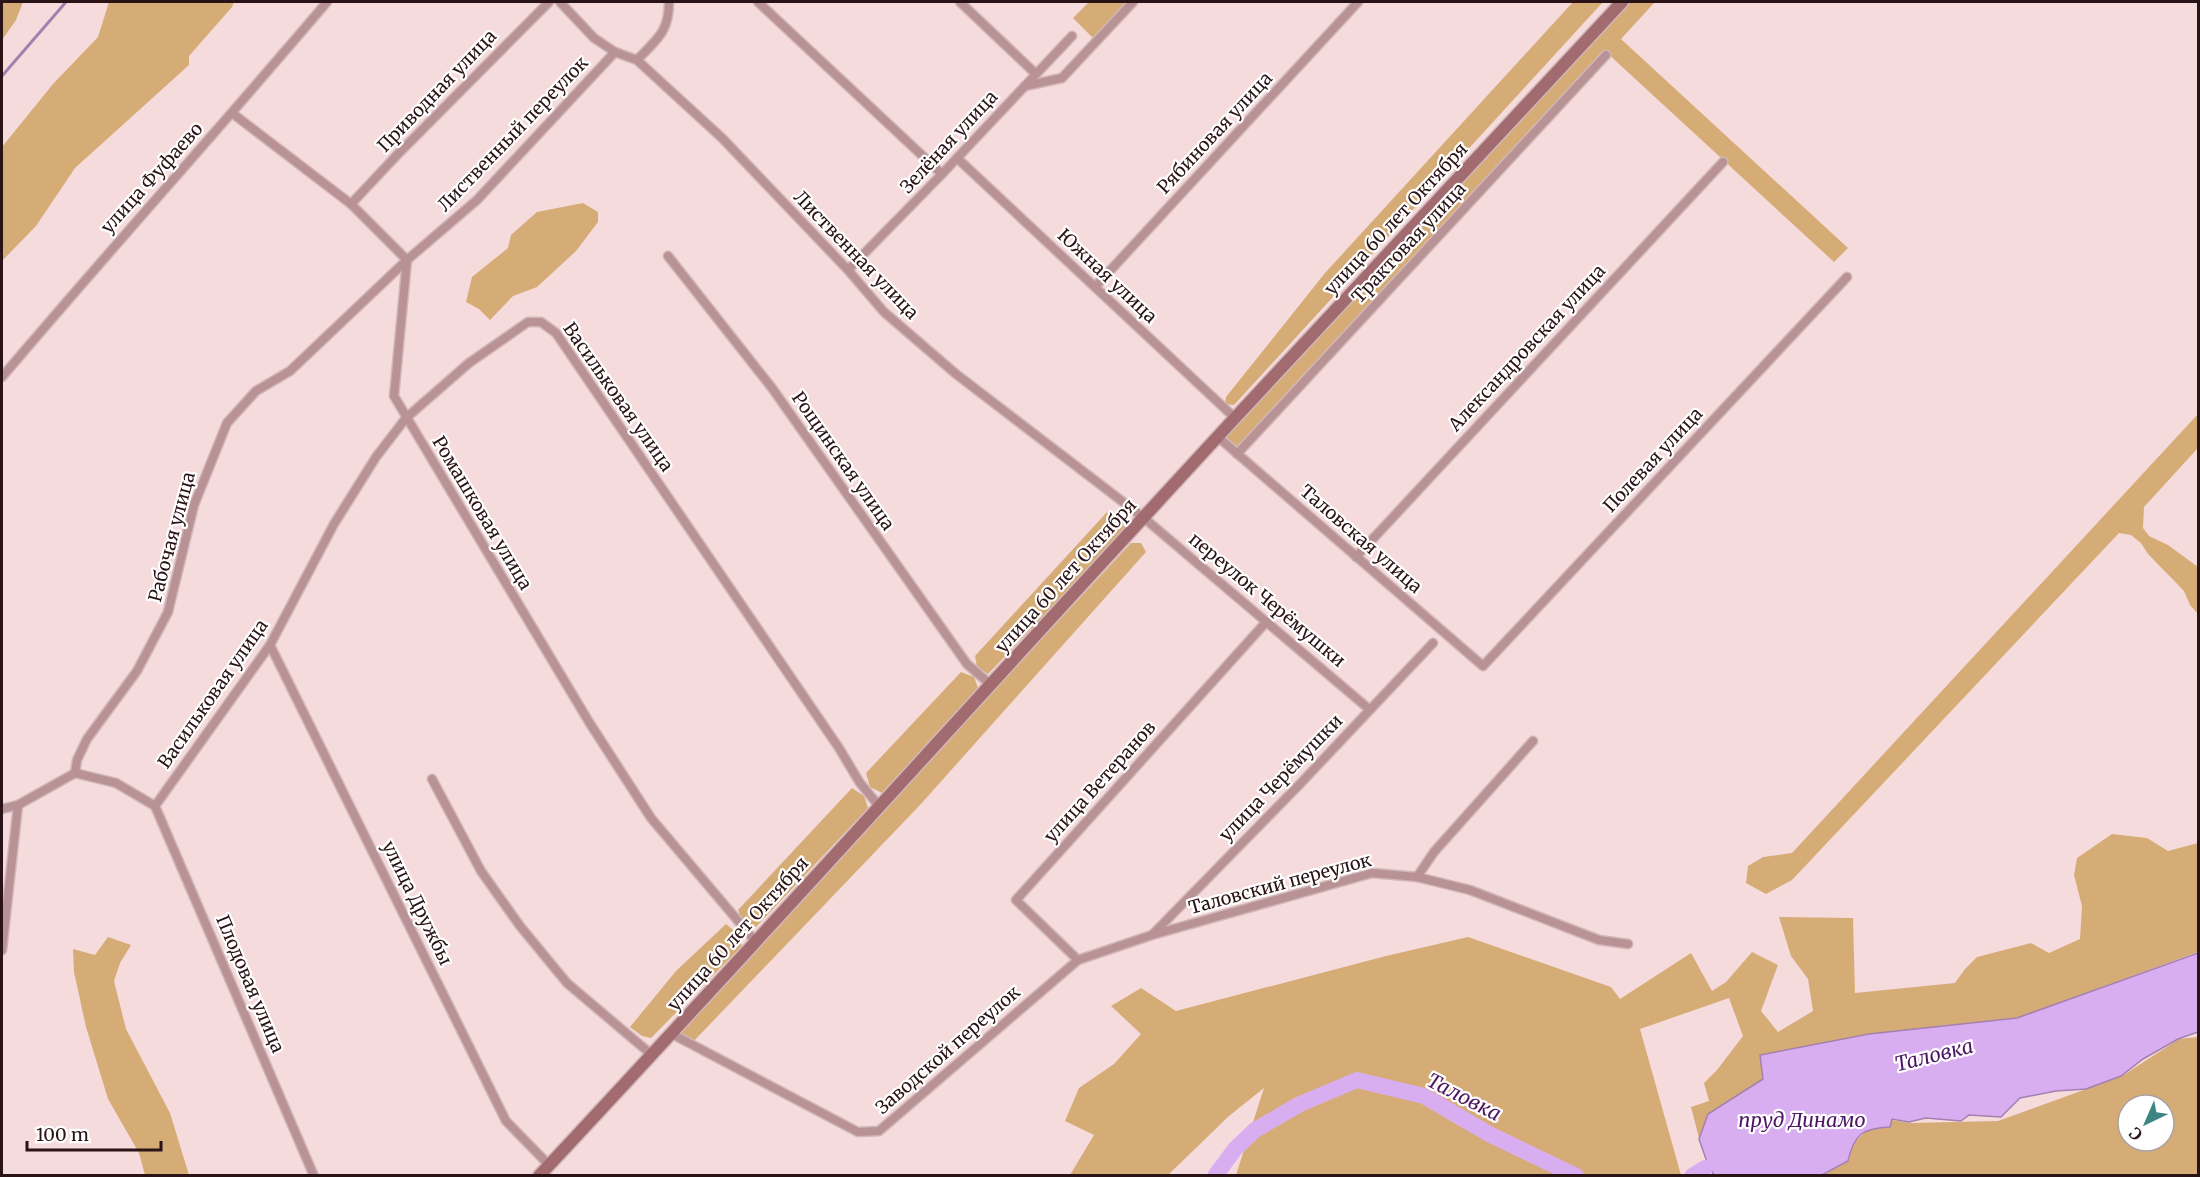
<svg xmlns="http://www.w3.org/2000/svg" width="2200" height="1177" viewBox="0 0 2200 1177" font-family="Merriweather,serif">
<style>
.green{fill:#d6ac76;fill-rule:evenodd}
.water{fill:#d9aef1;stroke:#a480af;stroke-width:1.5}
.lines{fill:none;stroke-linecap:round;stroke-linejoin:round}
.stream{stroke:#a480af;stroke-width:3}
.river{stroke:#d9aef1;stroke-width:16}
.street-casing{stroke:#d1b7b9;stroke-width:11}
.secondary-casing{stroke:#d1b7b9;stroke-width:15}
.street{stroke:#b99295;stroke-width:8}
.secondary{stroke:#a16b70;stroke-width:12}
.labels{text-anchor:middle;stroke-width:4.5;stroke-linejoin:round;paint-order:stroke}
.street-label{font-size:18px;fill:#2a1316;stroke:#fff}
.water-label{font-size:20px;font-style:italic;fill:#4d1765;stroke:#fff}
</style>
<rect width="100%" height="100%" fill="#f6dbdd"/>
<g class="green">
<path d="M2,2H23L16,20L2,40Z"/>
<path d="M109,2H234L232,7L189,56V65L75,168L36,226L2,261V147L53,84L98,37Z"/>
<path d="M1089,2H1129L1094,39L1073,18Z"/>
<path d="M1573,2H1603L1234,405L1225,404L1226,397L1325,273Z"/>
<path d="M1627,2H1655L1621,39L1848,248L1834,262L1606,52L1319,363L1235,449L1225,446L1226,437Z"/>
<path d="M583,203L598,212V222L576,251L537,287L513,296L490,320L479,309L466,302L472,277L508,248L511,235L537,212Z"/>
<path d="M2198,414V448L2144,507L2143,528L2149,536L2168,545L2198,567V614L2190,605L2184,591L2148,554L2141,543L2131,535L2119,533L1792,880L1766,894L1746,883L1748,866L1763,857L1792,853Z"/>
<path d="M1108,511L1125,518L1129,526L988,674L977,667L975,656Z"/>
<path d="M1131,543H1141L1146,552L920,805L692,1043L680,1035L686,1022Z"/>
<path d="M961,672L974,677L978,688L882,793L870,787L866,773Z"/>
<path d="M852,788L864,796L868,808L756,927L743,923L738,910Z"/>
<path d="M2112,834L2147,838L2168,851L2198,843V952L2016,1018L1870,1034L1760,1055L1763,1079L1708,1114L1699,1138L1691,1107L1709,1101L1704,1083L1717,1070L1743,1036L1729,998L1640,1029L1681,1175H1236L1264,1088L1229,1116L1168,1175H1070L1094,1135L1065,1121L1079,1088L1114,1064L1141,1034L1111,1006L1141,988L1176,1011L1386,956L1468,937L1611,987L1620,999L1691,953L1712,991L1726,982L1752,952L1778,965L1761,1011L1778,1032L1813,1011L1808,979L1791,956L1779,917L1853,918L1855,993L1955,983L1965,969L1977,957L2031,943L2049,953L2080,939L2082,906L2074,875L2077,858Z"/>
<path d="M726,924L737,933L742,946L651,1038L642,1036L630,1027L676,971Z"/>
<path d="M108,937L131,945L120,963L114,981L126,1029L170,1113L189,1175H145L139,1153L108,1099L86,1027L74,972L73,949L95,955Z"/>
<path d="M2198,1037V1175H1823L1849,1161L1853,1143L1870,1128L1890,1127L1892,1120L1911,1123L1998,1121L2122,1076L2179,1039ZM2128,1105H2164V1141H2128Z"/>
</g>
<path class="water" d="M2198,953V1032L2178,1039L2143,1059L2121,1076L2086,1089L2056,1091L2020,1098L2001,1117L1969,1115L1961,1121L1926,1118L1909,1122L1892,1119L1890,1127C1863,1128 1854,1134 1848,1161L1822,1175H1714L1708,1165L1699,1139L1708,1114L1763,1079L1760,1055L1869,1034L2017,1018Z"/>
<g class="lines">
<path class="stream" d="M2,76L66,2"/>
<g class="river">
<path d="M1215,1176L1235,1149L1255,1130L1300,1104L1357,1080L1424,1096L1489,1134L1576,1176"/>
<path d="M1692,1176L1705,1168"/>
</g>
<defs>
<g id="street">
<path d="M560,2L594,38L615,52L637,60L722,138L848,270L884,312L956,374L1144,518L1369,709"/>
<path d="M758,2L942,174"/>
<path d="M960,2L1036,74"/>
<path d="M637,60C657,39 669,32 669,2"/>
<path d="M1025,86L1062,78L1133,2"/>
<path d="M232,113L351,204L407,260L394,396L589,722L651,818L755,941"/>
<path d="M957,158L1235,418"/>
<path d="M351,204L398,154L549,2"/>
<path d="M668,256L772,388L967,664L991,685"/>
<path d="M848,270L942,174L1072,36"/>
<path d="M1095,287L1358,2"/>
<path d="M2,377C109,251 220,128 327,2"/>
<path d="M1218,437L1483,666L1847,277"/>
<path d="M1237,454L1606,55"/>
<path d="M1356,557L1723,162"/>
<path d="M270,645L506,1121L549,1165"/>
<path d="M75,773L77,760L87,739L137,671L168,612L194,505L227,423L256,391L290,371L407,260L477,200L615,52"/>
<path d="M432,779L481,871L520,926L567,983L652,1055"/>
<path d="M155,806L270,645L334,524L376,457L406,418L469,363L528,322H541L556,333L839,748L860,783L879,806"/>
<path d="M155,806L314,1176"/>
<path d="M2,809L18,805L75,773L116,783L155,806"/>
<path d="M1417,877L1434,852L1533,741"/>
<path d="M1152,935L1300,784L1433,643"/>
<path d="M2,950L18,805"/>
<path d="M1078,960L1016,900L1267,621"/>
<path d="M672,1034L858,1132L879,1131L1078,960L1152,935L1372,873L1417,877L1470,890L1599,940L1628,944"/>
</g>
<path id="secondary" d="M539,1176C773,926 1001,671 1234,419C1363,280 1493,141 1622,2"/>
</defs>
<use href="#street" class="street-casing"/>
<use href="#secondary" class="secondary-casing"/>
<use href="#street" class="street"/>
<use href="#secondary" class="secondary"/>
</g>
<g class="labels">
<g class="street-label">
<text transform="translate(437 91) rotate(-46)" y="6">Приводная улица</text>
<text transform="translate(1215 133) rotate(-47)" y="6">Рябиновая улица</text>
<text transform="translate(513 134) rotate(-46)" y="6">Лиственный переулок</text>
<text transform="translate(949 142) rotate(-47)" y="6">Зелёная улица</text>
<text transform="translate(152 178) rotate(-48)" y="6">улица Фуфаево</text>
<text transform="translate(1396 219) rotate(-47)" y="6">улица 60 лет Октября</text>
<text transform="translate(1409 243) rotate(-47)" y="6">Трактовая улица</text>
<text transform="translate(856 255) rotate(46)" y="6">Лиственная улица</text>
<text transform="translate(1107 276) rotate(43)" y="6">Южная улица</text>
<text transform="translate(1527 348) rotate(-47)" y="6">Александровская улица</text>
<text transform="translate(618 397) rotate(55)" y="6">Васильковая улица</text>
<text transform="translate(1653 460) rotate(-47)" y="6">Полевая улица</text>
<text transform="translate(843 461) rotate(55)" y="6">Рощинская улица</text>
<text transform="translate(482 513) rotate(59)" y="6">Ромашковая улица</text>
<text transform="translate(172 537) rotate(-75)" y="6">Рабочая улица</text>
<text transform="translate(1361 539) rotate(41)" y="6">Таловская улица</text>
<text transform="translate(1066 576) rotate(-48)" y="6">улица 60 лет Октября</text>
<text transform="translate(1267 600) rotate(40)" y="6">переулок Черёмушки</text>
<text transform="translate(213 694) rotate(-55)" y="6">Васильковая улица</text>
<text transform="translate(1281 778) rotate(-46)" y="6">улица Черёмушки</text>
<text transform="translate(1100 782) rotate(-48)" y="6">улица Ветеранов</text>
<text transform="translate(1280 884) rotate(-15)" y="6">Таловский переулок</text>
<text transform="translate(417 903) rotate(64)" y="6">улица Дружбы</text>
<text transform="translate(738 934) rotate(-48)" y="6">улица 60 лет Октября</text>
<text transform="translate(250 984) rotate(67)" y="6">Плодовая улица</text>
<text transform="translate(948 1050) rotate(-41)" y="6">Заводской переулок</text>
</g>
<g class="water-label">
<text transform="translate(1934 1055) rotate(-14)" y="7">Таловка</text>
<text transform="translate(1464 1097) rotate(27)" y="7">Таловка</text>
<text x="1802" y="1127">пруд Динамо</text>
</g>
</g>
<rect width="2200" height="1177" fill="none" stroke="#2a1316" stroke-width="6"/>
<g transform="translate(2146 1123) rotate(224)"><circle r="28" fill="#ffffff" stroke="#aaa1a2" stroke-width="1.5"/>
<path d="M0-4.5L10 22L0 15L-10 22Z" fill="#3d8583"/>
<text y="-9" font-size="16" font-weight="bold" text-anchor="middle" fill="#2a1316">С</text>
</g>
<path d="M27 1141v9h134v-9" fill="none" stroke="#2a1316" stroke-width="3"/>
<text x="36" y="1141" font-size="18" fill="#2a1316" stroke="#ffffff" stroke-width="4.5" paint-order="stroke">100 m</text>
</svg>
